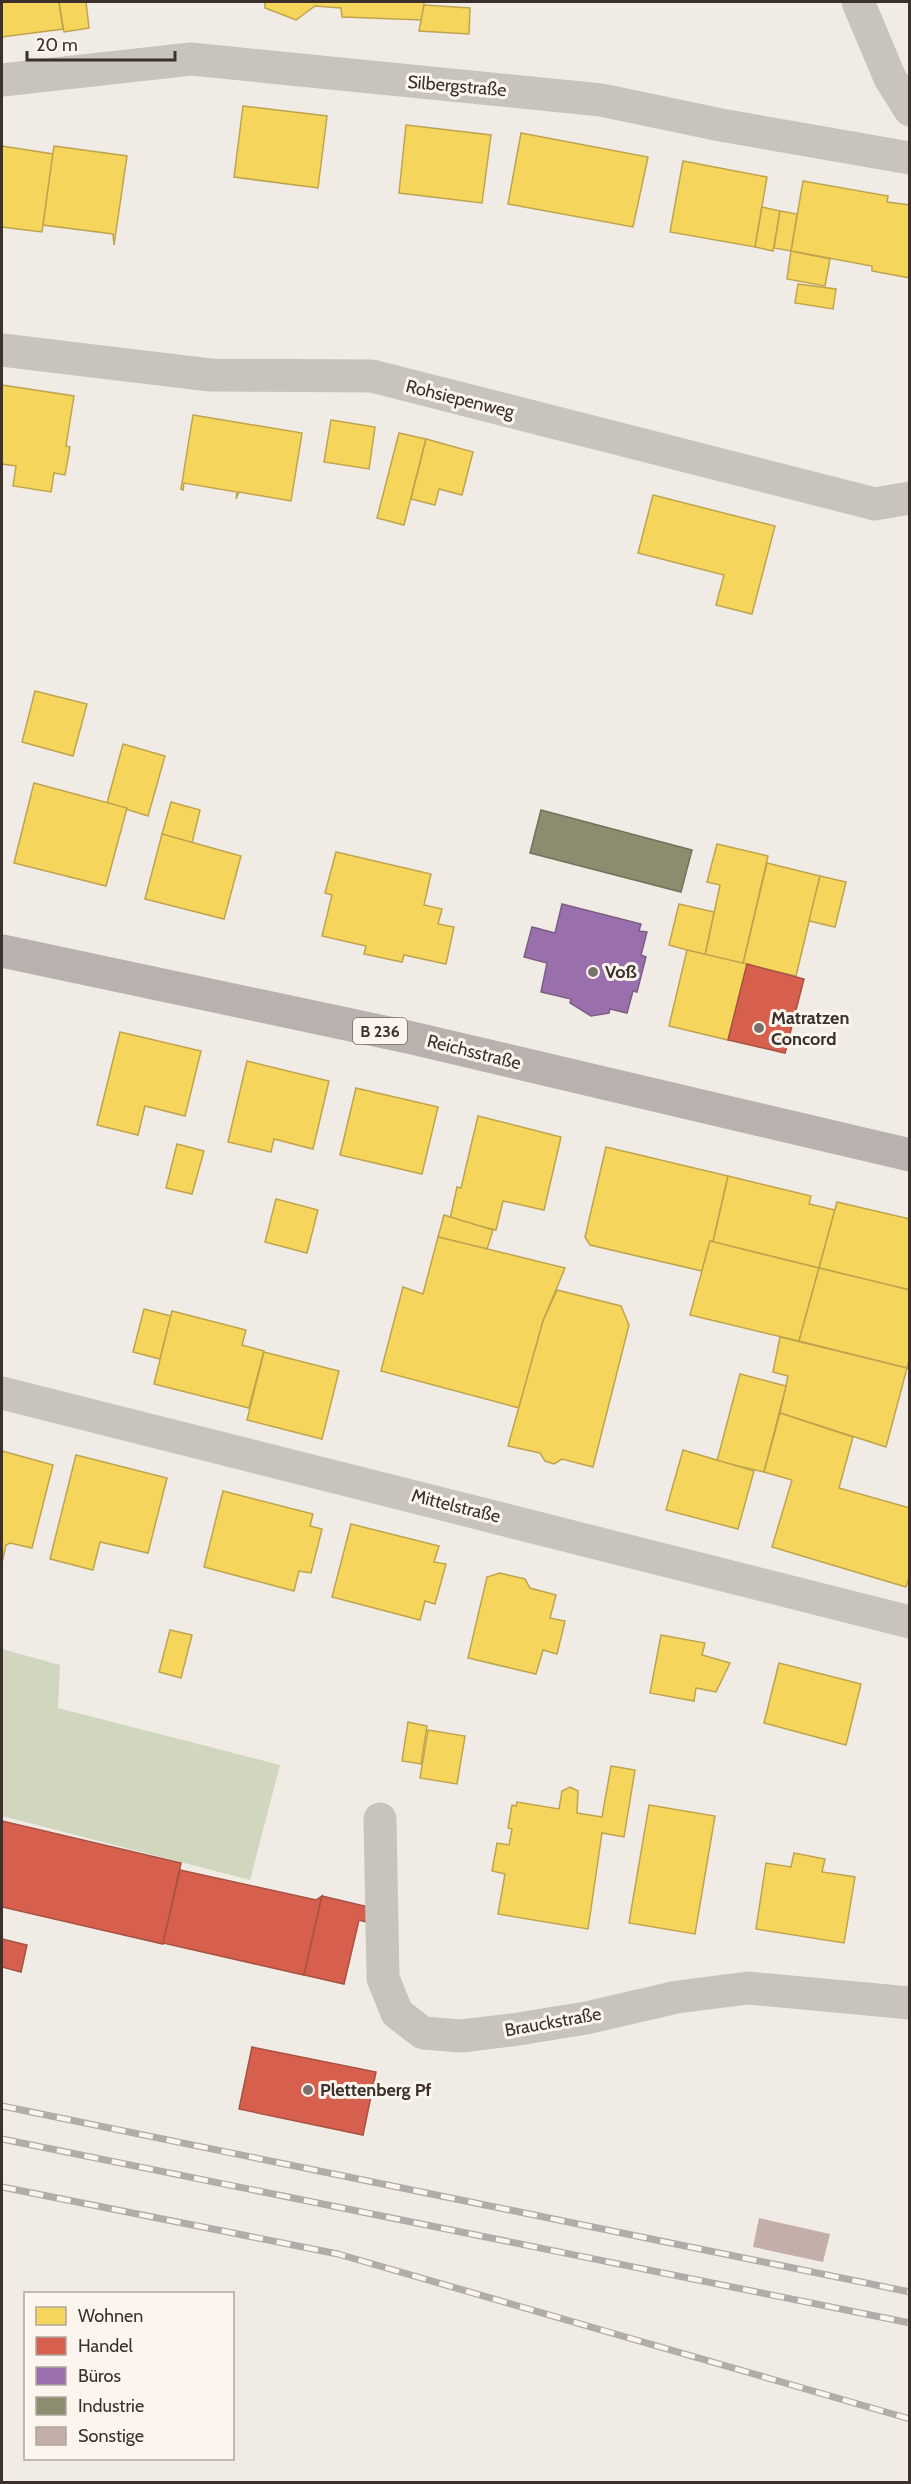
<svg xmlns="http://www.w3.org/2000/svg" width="911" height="2484" viewBox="0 0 911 2484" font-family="Cabin,sans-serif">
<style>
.green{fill:#d1d6bf}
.homes{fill:#f6d55c;stroke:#bea44d;stroke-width:1.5}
.shops{fill:#d6604d;stroke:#a85243;stroke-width:1.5}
.offices{fill:#9970ab;stroke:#7d5d85;stroke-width:1.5}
.industry{fill:#8c8c6e;stroke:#74705a;stroke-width:1.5}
.building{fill:#c3afa7}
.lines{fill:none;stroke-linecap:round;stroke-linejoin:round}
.minor{stroke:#c9c3be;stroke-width:33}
.major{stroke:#b8b1ad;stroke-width:33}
.rail-casing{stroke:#b1aca8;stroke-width:7}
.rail{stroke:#fbf5ee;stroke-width:4.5;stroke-dasharray:14;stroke-linecap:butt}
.poi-dot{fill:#7a716c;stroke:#fbf5ee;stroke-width:2}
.labels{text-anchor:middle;stroke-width:6;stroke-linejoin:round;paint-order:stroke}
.shield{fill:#fbf5ee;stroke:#756b66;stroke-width:1.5}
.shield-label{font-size:16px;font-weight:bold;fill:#3b302b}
.street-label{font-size:18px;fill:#3b302b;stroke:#fbf5ee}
.poi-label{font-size:18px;font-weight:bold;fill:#3b302b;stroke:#fbf5ee;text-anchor:start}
</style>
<rect width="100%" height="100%" fill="#f0ebe5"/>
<path class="green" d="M2,1649L60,1665L58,1708L280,1765L250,1880L2,1816Z"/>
<g class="homes">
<path d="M2,2H59L63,29L2,37Z"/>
<path d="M59,2H86L89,28L64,32Z"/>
<path d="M265,2H424L423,20L342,17L341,8L315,6L296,20L265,8Z"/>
<path d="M424,5L470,8L469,34L419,31Z"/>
<path d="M243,106L327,116L318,188L234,177Z"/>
<path d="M406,125L491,135L482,203L399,193Z"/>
<path d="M521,133L648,157L633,227L508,204Z"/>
<path d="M2,146L53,154L42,232L2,227Z"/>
<path d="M54,146L127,156L114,245L113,234L43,225Z"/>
<path d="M683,161L767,177L755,247L670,232Z"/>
<path d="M803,181L888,196L887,202L910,205V278L872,271V266L791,251Z"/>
<path d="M762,207L780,211L773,251L755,247Z"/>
<path d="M780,211L797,214L791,251L774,248Z"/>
<path d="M791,251L830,259L825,286L787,279Z"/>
<path d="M798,284L836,289L833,309L795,303Z"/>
<path d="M2,385L74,396L66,446L70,447L65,475L54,473L51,492L13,486L16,466L2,464Z"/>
<path d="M193,415L302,433L291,501L239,492L236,499L237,492L184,483L183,490L181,489Z"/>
<path d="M331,420L375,427L369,469L324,462Z"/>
<path d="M399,433L426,439L404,525L377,518Z"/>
<path d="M426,439L473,452L462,495L439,489L435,505L411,499Z"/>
<path d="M653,495L775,526L752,614L716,605L724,575L638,553Z"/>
<path d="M35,691L87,704L73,756L22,742Z"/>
<path d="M123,744L165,756L148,816L107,803Z"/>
<path d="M34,783L127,808L106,886L14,863Z"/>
<path d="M171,802L200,810L192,843L162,834Z"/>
<path d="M162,834L241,856L224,919L145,899Z"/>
<path d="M717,844L768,856L743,964L705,955L720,885L707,882Z"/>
<path d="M336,852L431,874L424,905L442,909L438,924L454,927L446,964L404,955L402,962L364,954L366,946L322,936L332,895L325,893Z"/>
<path d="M767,863L820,876L796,976L743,964Z"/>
<path d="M820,876L846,882L835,927L809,921Z"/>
<path d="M679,904L714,912L705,955L669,945Z"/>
<path d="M687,950L747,964L728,1040L669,1026Z"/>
<path d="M120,1032L201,1051L185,1116L145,1106L138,1135L97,1125Z"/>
<path d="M247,1061L329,1081L313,1149L274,1139L271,1152L228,1142Z"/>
<path d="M356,1088L438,1107L422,1174L340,1155Z"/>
<path d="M478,1116L561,1137L544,1210L503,1201L496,1230L450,1219L457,1187L461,1188Z"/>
<path d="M177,1144L204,1151L192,1194L166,1188Z"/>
<path d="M606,1147L728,1176L713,1242L710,1241L702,1271L590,1245L585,1237Z"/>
<path d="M728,1176L811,1196L809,1204L835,1210L819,1268L713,1242Z"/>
<path d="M276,1199L318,1210L307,1253L265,1242Z"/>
<path d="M837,1202L910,1219V1290L819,1268Z"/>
<path d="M444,1215L493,1230L487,1249L438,1237Z"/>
<path d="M438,1237L565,1268L543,1321L519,1408L381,1371L403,1287L423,1294Z"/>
<path d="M710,1241L819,1268L799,1341L690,1315Z"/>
<path d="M819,1268L910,1290V1357L907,1368L799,1341Z"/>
<path d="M557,1290L621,1306L629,1325L593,1467L562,1459L554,1464L545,1461L540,1453L508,1446L543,1321Z"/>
<path d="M144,1309L171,1316L160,1359L133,1352Z"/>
<path d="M172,1311L246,1330L242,1345L264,1351L249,1408L154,1384Z"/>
<path d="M780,1337L907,1368L886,1447L780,1413L788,1376L773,1372Z"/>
<path d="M264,1352L339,1371L322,1439L247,1420Z"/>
<path d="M740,1374L786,1386L764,1472L717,1461Z"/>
<path d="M780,1413L853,1437L839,1488L910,1508V1575L906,1587L772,1547L792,1480L764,1472Z"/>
<path d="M683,1450L754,1471L738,1529L666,1510Z"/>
<path d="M2,1451L53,1465L32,1548L10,1543L6,1545L2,1563Z"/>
<path d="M76,1455L167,1478L148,1553L100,1542L93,1570L50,1559Z"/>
<path d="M223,1491L313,1514L310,1526L322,1529L311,1573L299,1571L294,1591L204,1567Z"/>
<path d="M351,1524L439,1546L434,1562L446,1564L435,1604L425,1601L420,1620L332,1597Z"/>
<path d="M500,1573L525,1579L530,1588L556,1595L550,1618L565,1621L557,1654L543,1650L536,1674L468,1658L487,1577Z"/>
<path d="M170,1630L192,1635L181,1678L159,1672Z"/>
<path d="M661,1635L705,1643L702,1655L730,1663L716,1692L696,1688L694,1701L650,1693Z"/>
<path d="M779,1663L861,1684L846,1745L764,1723Z"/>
<path d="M408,1722L427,1726L421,1764L402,1761Z"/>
<path d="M428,1730L465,1736L457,1784L420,1778Z"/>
<path d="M611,1766L635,1770L624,1837L602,1833L588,1929L498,1914L505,1874L492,1871L497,1843L509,1845L512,1829L508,1828L512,1805L516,1806L517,1802L559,1809L562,1791L570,1787L578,1791L577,1813L602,1817Z"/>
<path d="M649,1805L715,1816L695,1934L629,1923Z"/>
<path d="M794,1853L825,1859L822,1872L855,1877L844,1943L756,1929L766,1863L791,1867Z"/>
</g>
<g class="shops">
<path d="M747,964L804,979L785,1053L728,1040Z"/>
<path d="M2,1821L181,1863L163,1944L2,1907Z"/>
<path d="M180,1870L316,1900L322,1896L304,1975L163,1943Z"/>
<path d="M322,1896L373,1908L370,1923L359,1920L344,1984L304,1975Z"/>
<path d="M2,1939L27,1945L21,1972L2,1967Z"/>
<path d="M252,2047L376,2072L363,2135L239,2109Z"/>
</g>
<path class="offices" d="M562,904L641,924L639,931L647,932L641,955L646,957L637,992L633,991L627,1013L610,1009L609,1013L591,1016L570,1003L571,999L541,992L547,963L524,957L532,927L555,933Z"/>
<path class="industry" d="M541,810L692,850L681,892L530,853Z"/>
<path class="building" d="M759,2218L830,2234L823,2262L753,2247Z"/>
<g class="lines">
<g class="minor">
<path d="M858,2L890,78L910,110"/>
<path d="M2,80L191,59L601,100L721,125L910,158"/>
<path d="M2,350L210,375L372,376L875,504L910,498"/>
<path d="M2,1393L910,1622"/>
<path d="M380,1819L383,1978L397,2013L423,2033L461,2036L512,2030L586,2018L677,1997L748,1988L910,2003"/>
</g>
<path class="major" d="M2,951L408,1037L910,1155"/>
<defs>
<g id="rail">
<path d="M2,2106L910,2292"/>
<path d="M2,2139L910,2323"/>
<path d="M2,2187L338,2254L910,2419"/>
</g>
</defs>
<use href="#rail" class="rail-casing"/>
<use href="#rail" class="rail"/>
</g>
<g class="poi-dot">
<circle cx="593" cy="972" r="6"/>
<circle cx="759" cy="1028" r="6"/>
<circle cx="308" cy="2090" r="6"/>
</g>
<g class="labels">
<rect class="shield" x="353" y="1018" width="54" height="26" rx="4.5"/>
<g class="shield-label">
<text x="380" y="1037">B 236</text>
</g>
<g class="street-label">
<text transform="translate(457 86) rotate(5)" y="6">Silbergstraße</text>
<text transform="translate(460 399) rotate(14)" y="6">Rohsiepenweg</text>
<text transform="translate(474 1052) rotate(14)" y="6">Reichsstraße</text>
<text transform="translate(456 1506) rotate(14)" y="6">Mittelstraße</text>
<text transform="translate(553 2022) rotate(-10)" y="6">Brauckstraße</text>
</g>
<g class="poi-label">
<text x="605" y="978">Voß</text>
<text x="771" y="1024">Matratzen<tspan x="771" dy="21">Concord</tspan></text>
<text x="320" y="2096">Plettenberg Pf</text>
</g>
</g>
<rect width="911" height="2484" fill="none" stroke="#3b302b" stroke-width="6"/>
<rect x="24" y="2292" width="210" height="168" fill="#fbf5ee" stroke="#aea6a0" stroke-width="1.5"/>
<rect x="36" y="2307" width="30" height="18" fill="#f6d55c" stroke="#aea6a0" stroke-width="1.5"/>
<text x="78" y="2322" font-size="18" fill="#3b302b">Wohnen</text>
<rect x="36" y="2337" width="30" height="18" fill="#d6604d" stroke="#aea6a0" stroke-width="1.5"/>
<text x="78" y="2352" font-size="18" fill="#3b302b">Handel</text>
<rect x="36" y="2367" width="30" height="18" fill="#9970ab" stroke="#aea6a0" stroke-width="1.5"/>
<text x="78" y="2382" font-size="18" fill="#3b302b">Büros</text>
<rect x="36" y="2397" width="30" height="18" fill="#8c8c6e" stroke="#aea6a0" stroke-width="1.5"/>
<text x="78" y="2412" font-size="18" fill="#3b302b">Industrie</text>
<rect x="36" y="2427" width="30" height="18" fill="#c3afa7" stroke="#aea6a0" stroke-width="1.5"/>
<text x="78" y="2442" font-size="18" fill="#3b302b">Sonstige</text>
<path d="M27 51v9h148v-9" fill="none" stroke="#3b302b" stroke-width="3"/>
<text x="36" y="51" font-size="18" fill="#3b302b" stroke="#fbf5ee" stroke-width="4.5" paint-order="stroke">20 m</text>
</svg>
